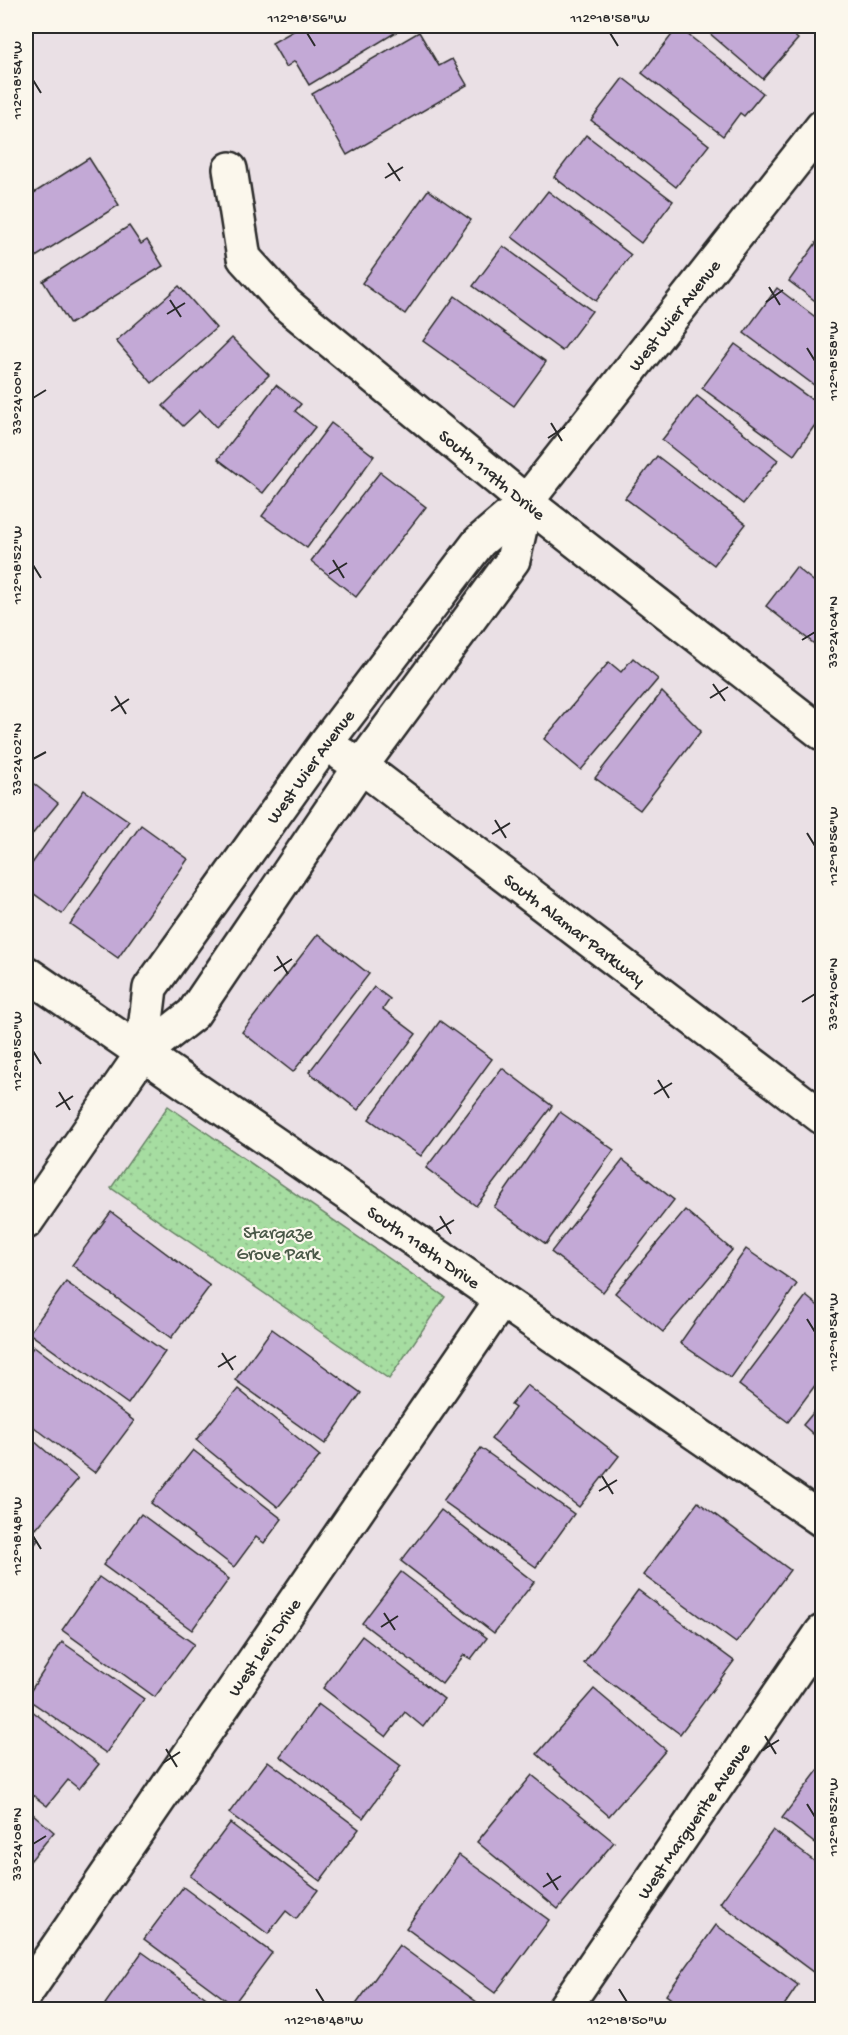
<svg xmlns="http://www.w3.org/2000/svg" width="848" height="2035" viewBox="0 0 848 2035" font-family="'Gochi Hand',sans-serif">
<style>
.park{fill:url(#park-dots);stroke:#688466;stroke-width:1.5}
.building{fill:#c3a9d6;stroke:#2b2b2b;stroke-width:1.5}
.lines{fill:none;stroke-linecap:round;stroke-linejoin:round}
.minor-casing{stroke:#2b2b2b;stroke-width:38}
.minor{stroke:#fbf7ec;stroke-width:33}
.ticks{fill:none;stroke:#2b2b2b;stroke-width:2}
.labels{text-anchor:middle;stroke-width:4.5;stroke-linejoin:round;paint-order:stroke}
.street-label{font-size:18px;fill:#2b2b2b;stroke:#fbf7ec}
.park-label{font-size:18px;fill:#4a5848;stroke:#fbf7ec}
.neatline{fill:none;stroke:#2b2b2b;stroke-width:2}
.ticks-label{font-size:15px;text-anchor:middle;fill:#2b2b2b}
</style>
<defs>
<pattern id="park-dots" width="8" height="8" patternUnits="userSpaceOnUse" patternTransform="scale(1.5)"><rect width="8" height="8" fill="#a6dda1"/><path d="M2 2h.1M6 6h.1" fill="none" stroke="#8fbe8b" stroke-width="1.8" stroke-linecap="round"/></pattern>
</defs>
<rect width="100%" height="100%" fill="#eae0e5"/>
<filter id="ink" filterUnits="userSpaceOnUse"><feTurbulence type="fractalNoise" baseFrequency=".0167" numOctaves="2"/><feDisplacementMap in="SourceGraphic" scale="12" xChannelSelector="R" yChannelSelector="G"/><feConvolveMatrix kernelMatrix="1 2 1 2 8 2 1 2 1" color-interpolation-filters="sRGB"/></filter>
<g filter="url(#ink)">
<path class="park" d="M168,1106L445,1297L389,1379L111,1188Z"/>
<g class="building">
<path d="M302,26H395L398,31L309,85L295,61L286,67L272,43Z"/>
<path d="M701,26H783L798,39L763,79Z"/>
<path d="M678,27L763,93L744,116L740,113L723,136L642,73Z"/>
<path d="M419,32L439,66L452,59L467,85L347,155L312,94Z"/>
<path d="M623,78L709,145L676,187L591,120Z"/>
<path d="M586,135L673,201L641,243L554,177Z"/>
<path d="M89,158L119,205L26,263V198Z"/>
<path d="M428,190L471,220L405,314L362,283Z"/>
<path d="M548,191L631,255L596,301L512,237Z"/>
<path d="M129,226L141,244L147,240L163,266L70,324L43,281Z"/>
<path d="M821,236L822,237V306L789,281Z"/>
<path d="M503,246L592,311L562,351L473,286Z"/>
<path d="M179,286L216,328L152,383L116,341Z"/>
<path d="M777,288L822,322V391L744,333Z"/>
<path d="M455,296L546,362L514,406L423,341Z"/>
<path d="M232,338L269,375L216,427L200,410L183,426L163,406Z"/>
<path d="M735,344L822,407V415L794,455L702,388Z"/>
<path d="M276,385L301,404L295,411L315,427L263,493L218,459Z"/>
<path d="M697,396L778,460L743,504L662,440Z"/>
<path d="M331,423L374,456L307,548L262,516Z"/>
<path d="M657,456L746,524L714,565L625,498Z"/>
<path d="M380,472L426,507L356,597L311,561Z"/>
<path d="M796,567L822,588V650L766,606Z"/>
<path d="M633,658L658,679L581,770L544,739L609,662L621,672Z"/>
<path d="M662,692L701,731L640,810L595,778Z"/>
<path d="M29,780L58,803L26,842V784Z"/>
<path d="M84,790L129,821L62,914L26,888V872Z"/>
<path d="M141,825L188,859L118,958L70,924Z"/>
<path d="M318,934L369,974L293,1072L242,1032Z"/>
<path d="M374,987L390,999L383,1009L416,1034L358,1110L309,1072Z"/>
<path d="M440,1021L492,1059L421,1156L369,1119Z"/>
<path d="M502,1068L552,1106L476,1206L426,1168Z"/>
<path d="M560,1112L614,1150L546,1244L494,1207Z"/>
<path d="M623,1160L674,1200L603,1292L551,1252Z"/>
<path d="M685,1210L732,1250L663,1332L615,1293Z"/>
<path d="M111,1212L210,1286L171,1338L72,1265Z"/>
<path d="M746,1249L797,1284L731,1378L680,1343Z"/>
<path d="M66,1282L165,1352L128,1404L29,1333Z"/>
<path d="M806,1296L822,1309V1376L788,1422L739,1385Z"/>
<path d="M272,1329L361,1393L325,1444L235,1380Z"/>
<path d="M34,1346L134,1421L95,1473L26,1421V1357Z"/>
<path d="M527,1385L619,1456L579,1507L491,1439L515,1408L511,1405Z"/>
<path d="M238,1389L320,1456L278,1507L196,1440Z"/>
<path d="M822,1402V1442L803,1425Z"/>
<path d="M26,1434L78,1479L36,1529L26,1520Z"/>
<path d="M481,1448L574,1514L536,1567L443,1501Z"/>
<path d="M193,1450L282,1519L264,1543L256,1537L234,1567L151,1503Z"/>
<path d="M698,1502L790,1570L736,1643L643,1575Z"/>
<path d="M441,1510L534,1582L494,1633L401,1561Z"/>
<path d="M141,1514L229,1579L192,1630L103,1565Z"/>
<path d="M26,1531L38,1540L26,1557Z"/>
<path d="M401,1572L487,1638L471,1659L464,1655L442,1684L362,1623Z"/>
<path d="M99,1577L194,1644L155,1697L62,1630Z"/>
<path d="M638,1590L734,1661L680,1734L584,1663Z"/>
<path d="M362,1636L444,1699L423,1727L405,1712L386,1737L323,1688Z"/>
<path d="M62,1642L144,1699L106,1753L26,1698Z"/>
<path d="M594,1689L666,1750L609,1816L537,1754Z"/>
<path d="M318,1704L401,1766L363,1818L280,1756Z"/>
<path d="M26,1706L99,1764L79,1789L68,1780L47,1806L26,1790Z"/>
<path d="M268,1761L359,1829L320,1881L229,1813Z"/>
<path d="M822,1765V1849L782,1818Z"/>
<path d="M532,1775L614,1842L558,1909L477,1842Z"/>
<path d="M26,1808L54,1832L26,1866Z"/>
<path d="M230,1823L318,1890L296,1919L286,1911L268,1934L190,1876Z"/>
<path d="M773,1830L822,1867L821,1978L720,1903Z"/>
<path d="M459,1855L549,1920L495,1993L406,1928Z"/>
<path d="M183,1887L272,1953L233,2005L144,1939Z"/>
<path d="M716,1925L798,1985L781,2010H686L666,1995Z"/>
<path d="M399,1945L485,2008L484,2010H352Z"/>
<path d="M142,1952L223,2010H113L105,2004Z"/>
</g>
<g class="lines">
<defs>
<g id="minor">
<path id="s1" d="M230,169L244,258L286,304L526,502L822,733"/>
<path id="s2" d="M343,755L361,766L822,1117"/>
<path id="s3" d="M26,973L822,1520"/>
<path id="s4" d="M142,1054L150,988L325,744L479,542L526,502L822,127"/>
<path d="M26,1222L142,1054L193,1014L361,766L513,560L526,502"/>
<path id="s5" d="M26,1993L501,1301"/>
<path id="s6" d="M563,2010L822,1632"/>
</g>
</defs>
<use href="#minor" class="minor-casing"/>
<use href="#minor" class="minor"/>
</g>
</g>
<path class="ticks" d="M307,33L315,46M610,33L618,46M33,80L41,93M388,163L400,181M385,178L403,167M769,287L780,305M170,300L181,317M766,302L783,290M167,314L185,303M807,348L815,361M33,398L46,390M551,423L562,441M548,438L565,427M333,560L344,578M33,565L41,578M329,574L347,563M802,640L815,632M713,684L725,701M115,696L126,714M710,698L728,687M111,711L129,699M33,759L46,752M495,820L506,838M807,833L815,846M492,834L510,823M277,956L288,974M274,971L292,959M802,1002L815,994M33,1051L41,1064M658,1080L669,1098M59,1092L70,1110M654,1094L672,1083M56,1107L73,1096M440,1216L451,1234M436,1231L454,1220M807,1319L815,1332M222,1353L233,1370M218,1367L236,1356M602,1476L613,1494M599,1491L617,1480M33,1536L41,1549M384,1613L395,1630M381,1627L398,1616M765,1736L776,1754M166,1749L177,1767M761,1751L779,1740M163,1763L180,1752M807,1804L815,1817M33,1844L46,1836M547,1873L558,1890M543,1887L561,1876M316,1989L324,2002M619,1989L627,2002"/>
<g class="labels">
<g class="street-label">
<text dy="6" stroke="none"><textPath href="#s4" startOffset="921">West Wier Avenue</textPath></text>
<text dy="6" stroke="none"><textPath href="#s1" startOffset="420">South 119th Drive</textPath></text>
<text dy="6" stroke="none"><textPath href="#s4" startOffset="340">West Wier Avenue</textPath></text>
<text dy="6" stroke="none"><textPath href="#s2" startOffset="290">South Alamar Parkway</textPath></text>
<text dy="6" stroke="none"><textPath href="#s3" startOffset="483">South 118th Drive</textPath></text>
<text dy="6" stroke="none"><textPath href="#s5" startOffset="420">West Levi Drive</textPath></text>
<text dy="6" stroke="none"><textPath href="#s6" startOffset="230">West Marguerite Avenue</textPath></text>
</g>
<g class="park-label">
<text x="278" y="1238">Stargaze<tspan x="278" dy="21">Grove Park</tspan></text>
</g>
</g>
<rect width="848" height="2035" fill="none" stroke="#fbf7ec" stroke-width="66"/>
<rect x="33" y="33" width="782" height="1969" class="neatline"/>
<g class="ticks-label">
<text x="307" y="22">112°18'56"W</text>
<text x="610" y="22">112°18'58"W</text>
<text transform="translate(16 80) rotate(-90)" y="5">112°18'54"W</text>
<text transform="translate(832 361) rotate(-90)" y="5">112°18'58"W</text>
<text transform="translate(16 398) rotate(-90)" y="5">33°24'00"N</text>
<text transform="translate(16 565) rotate(-90)" y="5">112°18'52"W</text>
<text transform="translate(832 632) rotate(-90)" y="5">33°24'04"N</text>
<text transform="translate(16 759) rotate(-90)" y="5">33°24'02"N</text>
<text transform="translate(832 846) rotate(-90)" y="5">112°18'56"W</text>
<text transform="translate(832 994) rotate(-90)" y="5">33°24'06"N</text>
<text transform="translate(16 1051) rotate(-90)" y="5">112°18'50"W</text>
<text transform="translate(832 1332) rotate(-90)" y="5">112°18'54"W</text>
<text transform="translate(16 1536) rotate(-90)" y="5">112°18'48"W</text>
<text transform="translate(832 1817) rotate(-90)" y="5">112°18'52"W</text>
<text transform="translate(16 1844) rotate(-90)" y="5">33°24'08"N</text>
<text x="324" y="2024">112°18'48"W</text>
<text x="627" y="2024">112°18'50"W</text>
</g>
</svg>
